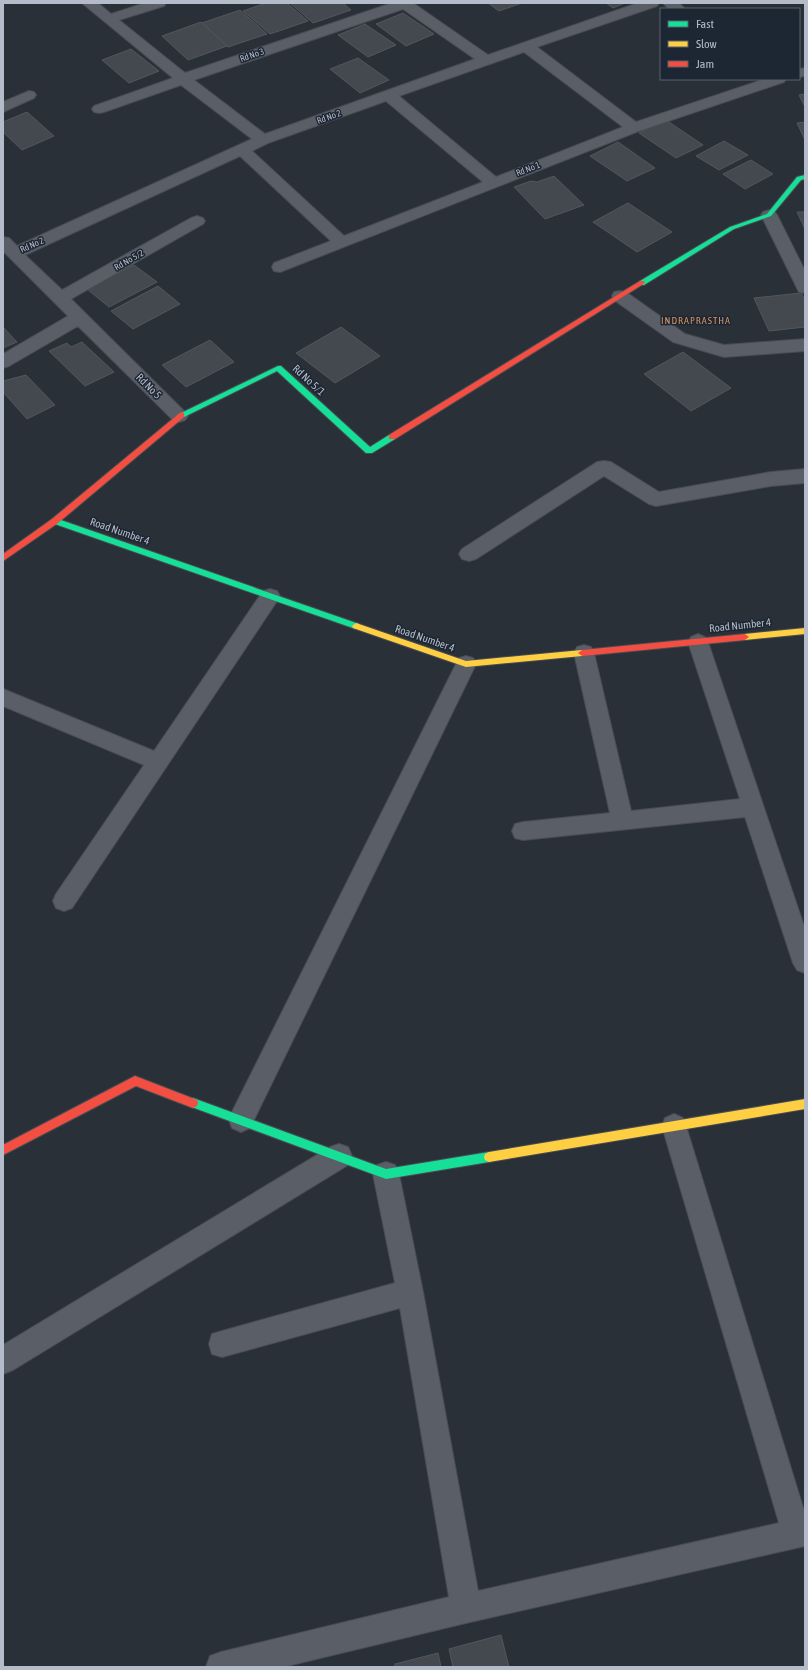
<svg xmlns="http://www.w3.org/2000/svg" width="808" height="1670" viewBox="0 0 808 1670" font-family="'Asap Condensed',sans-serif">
<rect width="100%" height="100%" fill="#2a3038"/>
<g fill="#444950" stroke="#52575f">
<polygon points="266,3 287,3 308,21 270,34 243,11"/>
<polygon points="290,3 343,3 351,10 313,23"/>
<polygon points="488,3 522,3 499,11"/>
<polygon points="606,3 625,3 613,8"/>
<polygon points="240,10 267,34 228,47 202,23"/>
<polygon points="403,13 434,34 406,46 376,24"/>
<polygon points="201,22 227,46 188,60 162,36"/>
<polygon points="365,24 396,45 368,57 338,35"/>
<polygon points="131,49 159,71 129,83 102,60"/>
<polygon points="358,58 389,80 360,93 330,69"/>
<polygon points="805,94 805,107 799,95"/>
<polygon points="27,112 54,136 22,150 3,132 3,122"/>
<polygon points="666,120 703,145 676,158 639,133"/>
<polygon points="805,122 805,140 797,123"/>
<polygon points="724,141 748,155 719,170 696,156"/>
<polygon points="618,142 655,168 627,181 590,156"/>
<polygon points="751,160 773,174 745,189 723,174"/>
<polygon points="554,176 584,205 545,219 514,187 531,181 537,182"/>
<polygon points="628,203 672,232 637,252 593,222"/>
<polygon points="797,212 805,212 805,229"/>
<polygon points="134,265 157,282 109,307 87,289"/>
<polygon points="158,286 180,304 133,329 111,311"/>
<polygon points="801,293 805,300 805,327 769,331 754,298"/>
<polygon points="3,327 17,342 3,348"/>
<polygon points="341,327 380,356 335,383 296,353"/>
<polygon points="210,340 234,362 186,387 162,365"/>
<polygon points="82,342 114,372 85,386 49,351 67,343 71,347"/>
<polygon points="683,352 731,388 691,411 644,374"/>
<polygon points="26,375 55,405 27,419 3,392 3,381"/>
<polygon points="501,1635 509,1667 453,1667 449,1649"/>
<polygon points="438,1653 441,1667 395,1667 395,1664"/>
</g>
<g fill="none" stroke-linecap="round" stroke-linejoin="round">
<g stroke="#484c53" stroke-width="2">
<g id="street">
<path d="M82 3H98L111 14 145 3H166L164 6 119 20 185 73 392 3H413L488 55 638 3H659L657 6 537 47 636 122 765 79H786L784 82 639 131 280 272 274 271 272 267 274 263 331 241 240 156 25 255 62 290 191 218 197 216 203 218 205 221 203 224 71 299 185 412 188 416 185 420 179 422 173 420 78 326 9 366 3 368V354L68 316 3 251V237L9 238 17 246 252 139 181 85 104 112 99 113 94 112 92 109 94 106 173 78ZM403 9 475 59 265 134 194 80ZM524 52 623 127 496 177 399 96ZM386 101 483 182 344 236 252 151 268 143Z"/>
<polygon points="663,3 679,3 685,9 669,9"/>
<polygon points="805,68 805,76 799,77 799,69"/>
<polygon points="29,91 34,92 36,95 34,98 3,112 3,102"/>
<polygon points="769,210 775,212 777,215 805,271 805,293 799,292 797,288 761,215 763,212"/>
<polygon points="620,291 626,292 685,334 724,345 805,339 805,351 724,357 673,342 614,300 612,296 614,292"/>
<polygon points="604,461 611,462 659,492 771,472 805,469 805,483 771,486 656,506 649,504 604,476 476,559 469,561 462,559 459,554 462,549 597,462"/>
<polygon points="270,589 277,591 280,596 277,601 72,908 64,911 56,908 53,901 56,894 144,765 3,706 3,689 154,751 263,591"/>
<polygon points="698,634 705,637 708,642 805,929 805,973 797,970 793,963 745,817 523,840 515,838 512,831 515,824 523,822 610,813 574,653 577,647 584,645 591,647 594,653 631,811 740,799 688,642 691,637"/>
<polygon points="466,656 473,658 476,664 250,1128 241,1132 232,1128 229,1120 232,1112 459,658"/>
<polygon points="674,1114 683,1118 686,1126 805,1514 805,1546 466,1623 283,1667 206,1667 210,1656 221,1652 449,1597 400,1308 222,1357 212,1354 209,1344 212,1334 222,1331 395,1283 373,1174 377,1165 386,1162 395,1165 399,1174 423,1292 478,1591 779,1523 662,1126 665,1118"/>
<polygon points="339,1144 348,1147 352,1156 348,1165 13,1370 3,1374 3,1345 330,1147"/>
</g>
</g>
<g stroke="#484c53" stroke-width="2">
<g id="fast">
<polygon points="805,175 805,179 801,180 771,216 734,229 644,285 640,285 640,281 730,227 767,214 797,177"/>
<polygon points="278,366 281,366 370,447 389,435 395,435 395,439 372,453 366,453 277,371 184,417 178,417 177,415"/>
<polygon points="55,518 359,624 360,626 356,629 353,628 52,523 51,521"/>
<polygon points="193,1098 386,1169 489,1152 493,1154 494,1157 493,1160 489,1162 386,1179 189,1106 188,1103 189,1100"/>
</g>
</g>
<g stroke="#484c53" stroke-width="2">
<g id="slow">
<polygon points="356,623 466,661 582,650 586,653 582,656 466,667 353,628 352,626"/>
<polygon points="805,628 805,634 745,640 741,637 745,634"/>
<polygon points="805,1099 805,1109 489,1162 485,1160 484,1157 485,1154 489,1152"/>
</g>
</g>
<g stroke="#484c53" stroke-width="2">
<g id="jam">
<polygon points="640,281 644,281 645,283 395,439 389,439 389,435"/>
<polygon points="181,412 184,413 184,417 58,523 3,561 3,554 52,519"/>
<polygon points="745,634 749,637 745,640 582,656 578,653 582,650"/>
<polygon points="135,1076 197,1100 198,1103 197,1106 193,1108 136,1086 3,1155 3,1145"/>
</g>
</g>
<use href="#street" fill="#5a5e66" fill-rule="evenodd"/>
<use href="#fast" fill="#16e098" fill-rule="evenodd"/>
<use href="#slow" fill="#ffcf43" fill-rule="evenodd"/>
<use href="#jam" fill="#f24e42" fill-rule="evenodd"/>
</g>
<g text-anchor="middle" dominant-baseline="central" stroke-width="3" stroke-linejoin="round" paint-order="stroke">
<g font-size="9" fill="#b4bcc9" stroke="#1d2633">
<text transform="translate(252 55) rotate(-19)">Rd No 3</text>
<text transform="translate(329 117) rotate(-20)">Rd No 2</text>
<text transform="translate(528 169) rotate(-21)">Rd No 1</text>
<text transform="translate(32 245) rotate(-24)">Rd No 2</text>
<text transform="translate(129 260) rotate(-30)">Rd No 5/2</text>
</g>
<g font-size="10" letter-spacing="1" fill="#d59563" stroke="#1d2633">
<text x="696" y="320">INDRAPRASTHA</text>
</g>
<g font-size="11" fill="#b4bcc9" stroke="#1d2633">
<text transform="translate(309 380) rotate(43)">Rd No 5/1</text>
<text transform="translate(149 386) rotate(45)">Rd No 5</text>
<text transform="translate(120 531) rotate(19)">Road Number 4</text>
<text transform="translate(740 625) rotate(-6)">Road Number 4</text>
<text transform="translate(425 638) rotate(19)">Road Number 4</text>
</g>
</g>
<rect width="808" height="1670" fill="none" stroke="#b4bcc9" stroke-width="8"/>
<rect x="660" y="8" width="140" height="72" fill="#1d2633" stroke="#59626f"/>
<rect x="668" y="21" width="20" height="6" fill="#16e098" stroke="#59626f"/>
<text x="696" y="28" font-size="12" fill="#b4bcc9">Fast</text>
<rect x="668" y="41" width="20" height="6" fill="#ffcf43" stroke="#59626f"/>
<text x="696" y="48" font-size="12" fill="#b4bcc9">Slow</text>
<rect x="668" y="61" width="20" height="6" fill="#f24e42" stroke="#59626f"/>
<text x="696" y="68" font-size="12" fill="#b4bcc9">Jam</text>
</svg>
